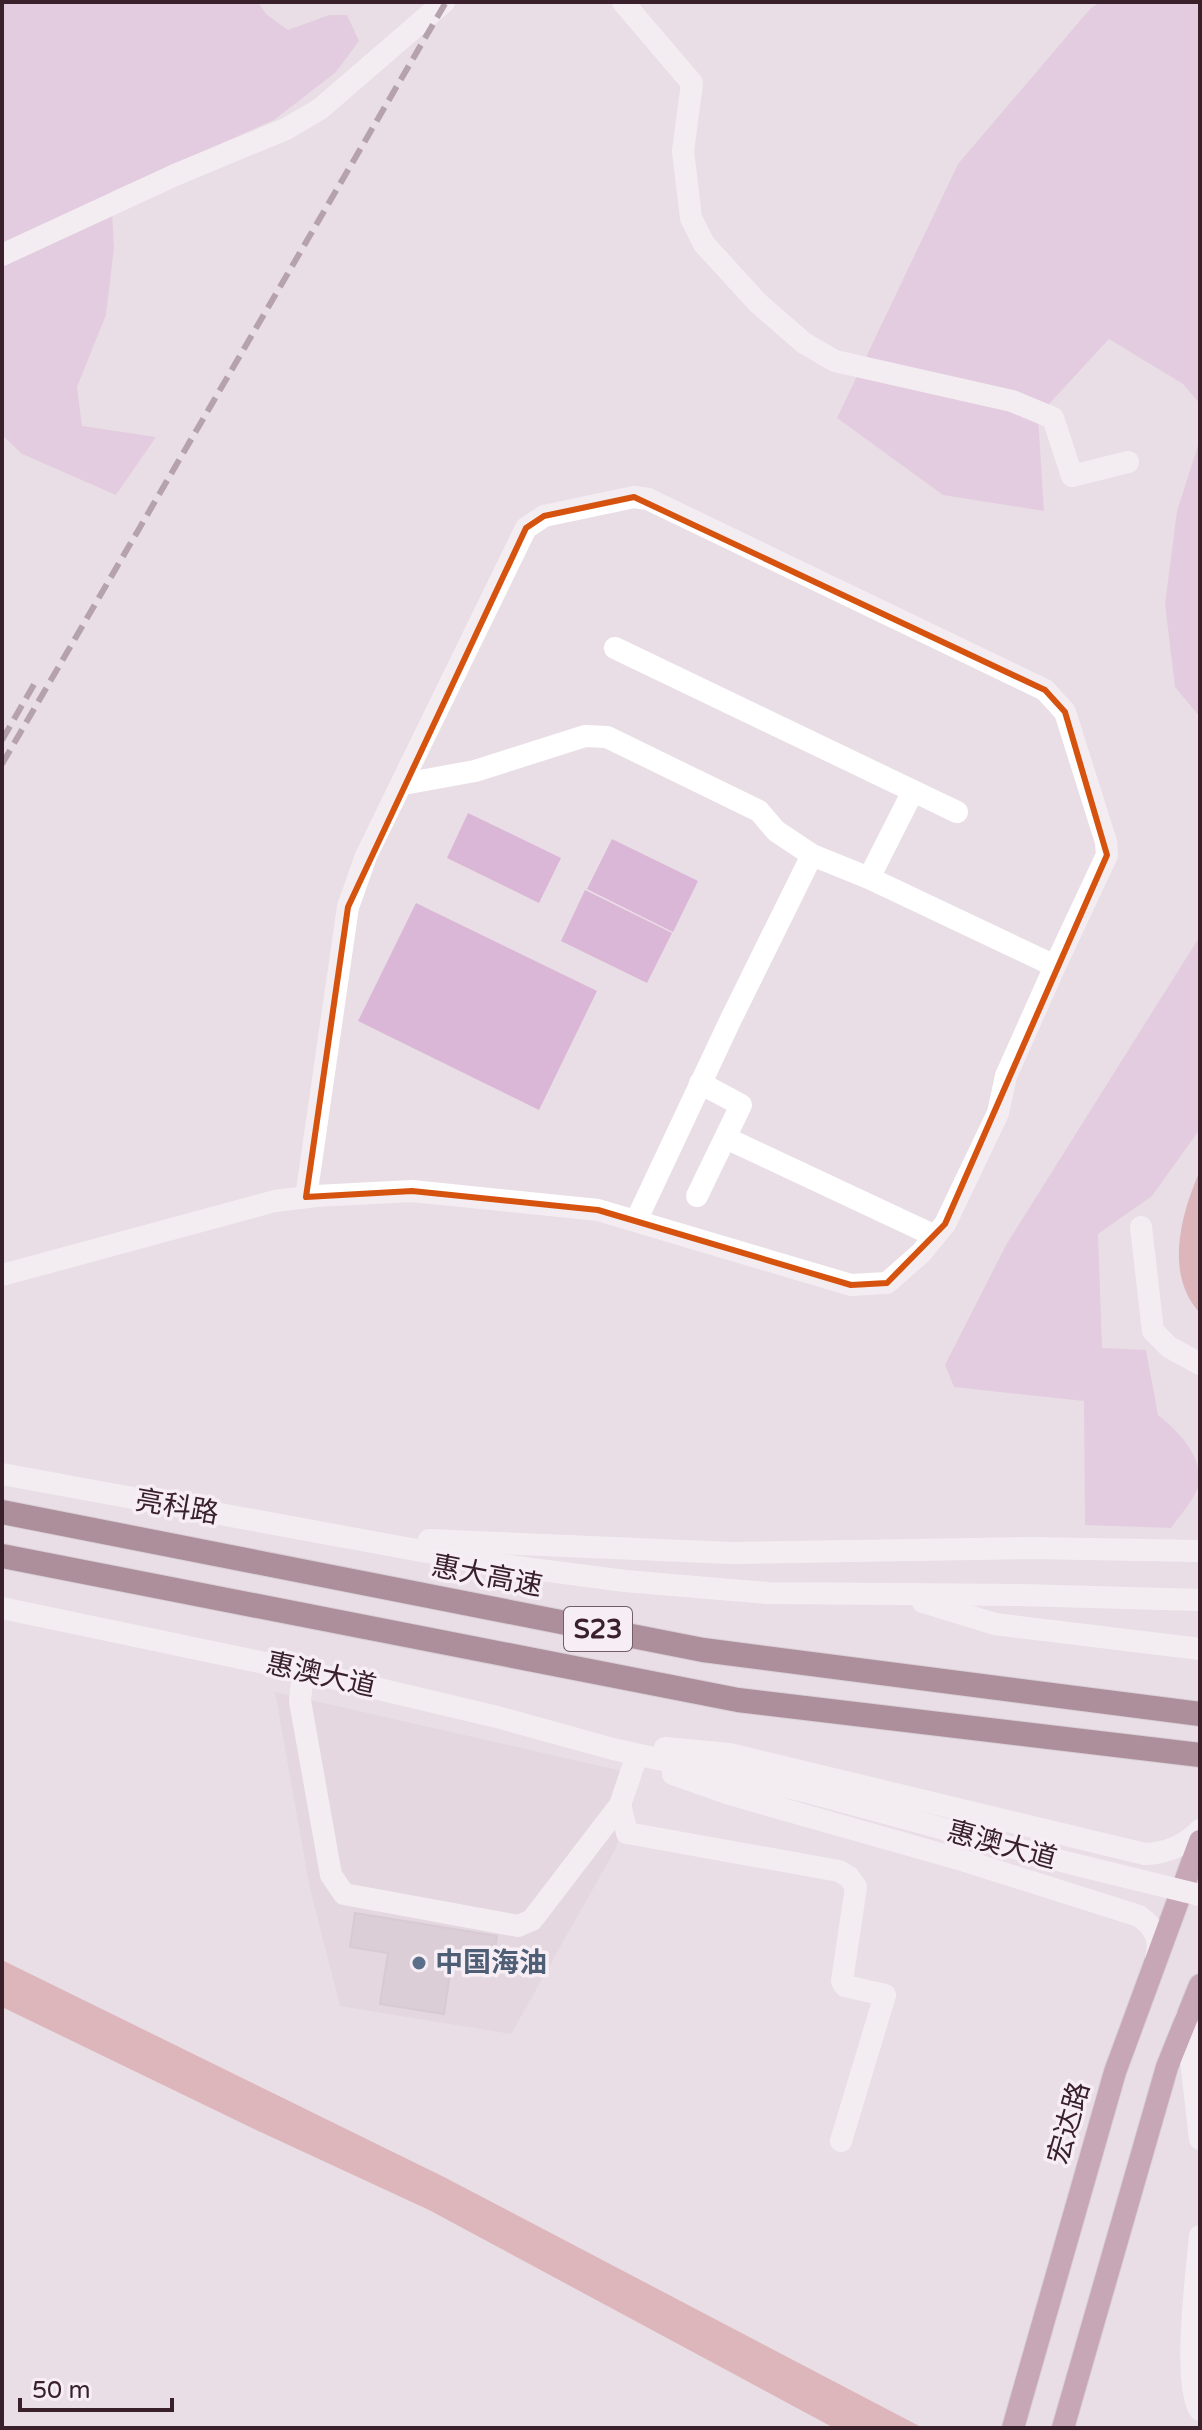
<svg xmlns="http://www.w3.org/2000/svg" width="1202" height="2430" viewBox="0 0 1202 2430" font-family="'Varela Round','Noto Sans SC',sans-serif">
<rect width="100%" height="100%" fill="#e9dee5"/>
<polygon fill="#ddcfd7" points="275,1692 635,1774 616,1848 511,2034 340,2006 310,1889"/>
<g fill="#dbb7d7">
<polygon points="2,2 258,2 266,14 288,30 329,15 347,15 359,41 336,72 274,120 111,192 114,248 106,315 77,387 82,426 156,437 116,495 22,454 2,435"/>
<polygon points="1100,2 1200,2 1200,404 1183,384 1109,339 1038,416 1044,511 943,495 837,418 958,164 1090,9"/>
<polygon points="1200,439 1200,717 1175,687 1165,604 1177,511"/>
<polygon points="468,813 561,858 539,903 447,858"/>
<polygon points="612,839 698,881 673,932 587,889"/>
<polygon points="585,890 672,933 647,983 561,941"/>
<polygon points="416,903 597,991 539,1110 358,1021"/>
<path d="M1200 936V1129L1152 1196 1098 1234 1102 1348 1146 1350 1158 1415C1179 1432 1202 1454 1199 1485 1194 1500 1180 1515 1171 1528L1085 1525 1084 1401 954 1387 945 1365 1006 1245Z"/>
</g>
<g fill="#ce8688">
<path d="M1200 1171V1313C1164 1275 1181 1213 1200 1171Z"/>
<polygon points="2,1960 444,2177 923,2428 834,2428 429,2210 254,2129 2,2007"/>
</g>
<polygon fill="#cabbc4" stroke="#c3b1bb" stroke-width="2" points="355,1913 497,1936 492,1967 452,1960 444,2014 380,2004 388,1953 350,1947"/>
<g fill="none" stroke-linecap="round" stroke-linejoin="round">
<g stroke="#c4bcbf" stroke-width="24">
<g id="primary">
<polyline points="1013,2428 1115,2072 1200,1841"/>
<polyline points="1063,2428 1167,2067 1200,1985"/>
</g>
</g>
<g stroke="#c4bcbf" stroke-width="26">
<g id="motorway">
<polyline points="2,1512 703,1650 1200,1714"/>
<polyline points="2,1556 738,1700 1200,1755"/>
</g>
</g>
<g stroke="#fff" stroke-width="22">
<polyline points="623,2 692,83 683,151 691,218 704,244 758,303 804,343 835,361 1012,401 1053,418 1072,476 1128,462"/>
<polyline points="2,255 175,175 286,129 320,109 444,2"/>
<polyline points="615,648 957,812"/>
<polyline points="404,781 409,783 475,771 585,736 607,737 759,811 776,831 812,855"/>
<polyline points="869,878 912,793"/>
<polyline points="726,1138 935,1236"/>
<polyline points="697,1196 741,1105 700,1083"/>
<polyline points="306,1197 348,907 366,856 526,528 544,516 634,497 648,499 1045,690 1065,712 1106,842 1107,855 1055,966"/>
<polyline points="1141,1227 1153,1331 1169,1347 1200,1364"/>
<polyline points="2,1275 275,1201 316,1196 412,1191 598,1210 851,1285 887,1283 921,1253 945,1224 998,1113 1006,1076 1055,966 869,878 812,855 731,1019 636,1221"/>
<polyline points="303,1671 300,1701 331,1875 344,1894 518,1926 532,1920 620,1805 637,1755"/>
<polyline points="620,1805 627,1833 839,1871 849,1877 856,1887 842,1981 845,1986 885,1995 841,2141"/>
</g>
<g stroke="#fff" stroke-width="22">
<polyline points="2,1474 487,1563 625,1581 767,1593 1020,1595 1200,1600"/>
<polyline points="429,1540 731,1553 1031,1548 1200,1551"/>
<polyline points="923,1602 995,1624 1200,1649"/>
<polyline points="2,1608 303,1671 497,1717 613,1749 804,1791"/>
<path d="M665 1748 729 1754 1145 1854C1167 1853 1184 1846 1200 1830"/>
<path d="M673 1774 733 1795 962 1860 1139 1916C1155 1927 1161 1940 1156 1958"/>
<polyline points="1186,2018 1200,2139"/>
<path d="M1200 2236C1197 2270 1182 2385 1200 2410"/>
</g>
<use href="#primary" stroke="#9e637d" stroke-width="22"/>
<use href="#motorway" stroke="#642d42" stroke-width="24"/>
<g stroke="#755a66" stroke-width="6" stroke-dasharray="16 8" stroke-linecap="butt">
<polyline points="2,740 36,681"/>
<polyline points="2,764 446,2"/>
</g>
<polyline stroke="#fff" stroke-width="22" points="804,1791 1065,1862 1200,1895"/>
</g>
<path d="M0 0H1202V2430H0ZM634 497 1045 690 1065 712 1107 855 945 1224 887 1283 851 1285 598 1210 412 1191 306 1197 348 907 526 528 544 516Z" fill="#e9dee5" fill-opacity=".55" fill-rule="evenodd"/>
<path fill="none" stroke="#d6530f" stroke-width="6" stroke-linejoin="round" d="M634 497 1045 690 1065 712 1107 855 945 1224 887 1283 851 1285 598 1210 412 1191 306 1197 348 907 526 528 544 516Z"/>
<circle fill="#5c6f8a" stroke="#f6eef4" stroke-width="3" cx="419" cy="1963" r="8"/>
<g text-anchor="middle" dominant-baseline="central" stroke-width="7" stroke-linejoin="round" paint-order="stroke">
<rect fill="#f6eef4" stroke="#725e67" stroke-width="2" x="564" y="1607" width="68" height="44" rx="6"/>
<g font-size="26" font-weight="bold" fill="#39202b">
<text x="598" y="1629">S23</text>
</g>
<g font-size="28" fill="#39202b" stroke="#f6eef4">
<text transform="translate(177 1507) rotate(10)">亮科路</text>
<text transform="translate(487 1576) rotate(11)">惠大高速</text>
<text transform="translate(321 1675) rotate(13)">惠澳大道</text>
<text transform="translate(1002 1845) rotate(15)">惠澳大道</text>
<text transform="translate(1069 2123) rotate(-74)">宏达路</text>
</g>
<g font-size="28" font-weight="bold" fill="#4e5e75" stroke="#f6eef4" text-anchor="start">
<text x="435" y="1963">中国海油</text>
</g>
</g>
<rect width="1202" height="2430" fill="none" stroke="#39202b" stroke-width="8"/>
<path d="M20 2398v12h152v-12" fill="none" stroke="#39202b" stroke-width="4"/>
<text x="32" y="2398" font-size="24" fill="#39202b" stroke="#f6eef4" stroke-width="6" paint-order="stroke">50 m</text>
</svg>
